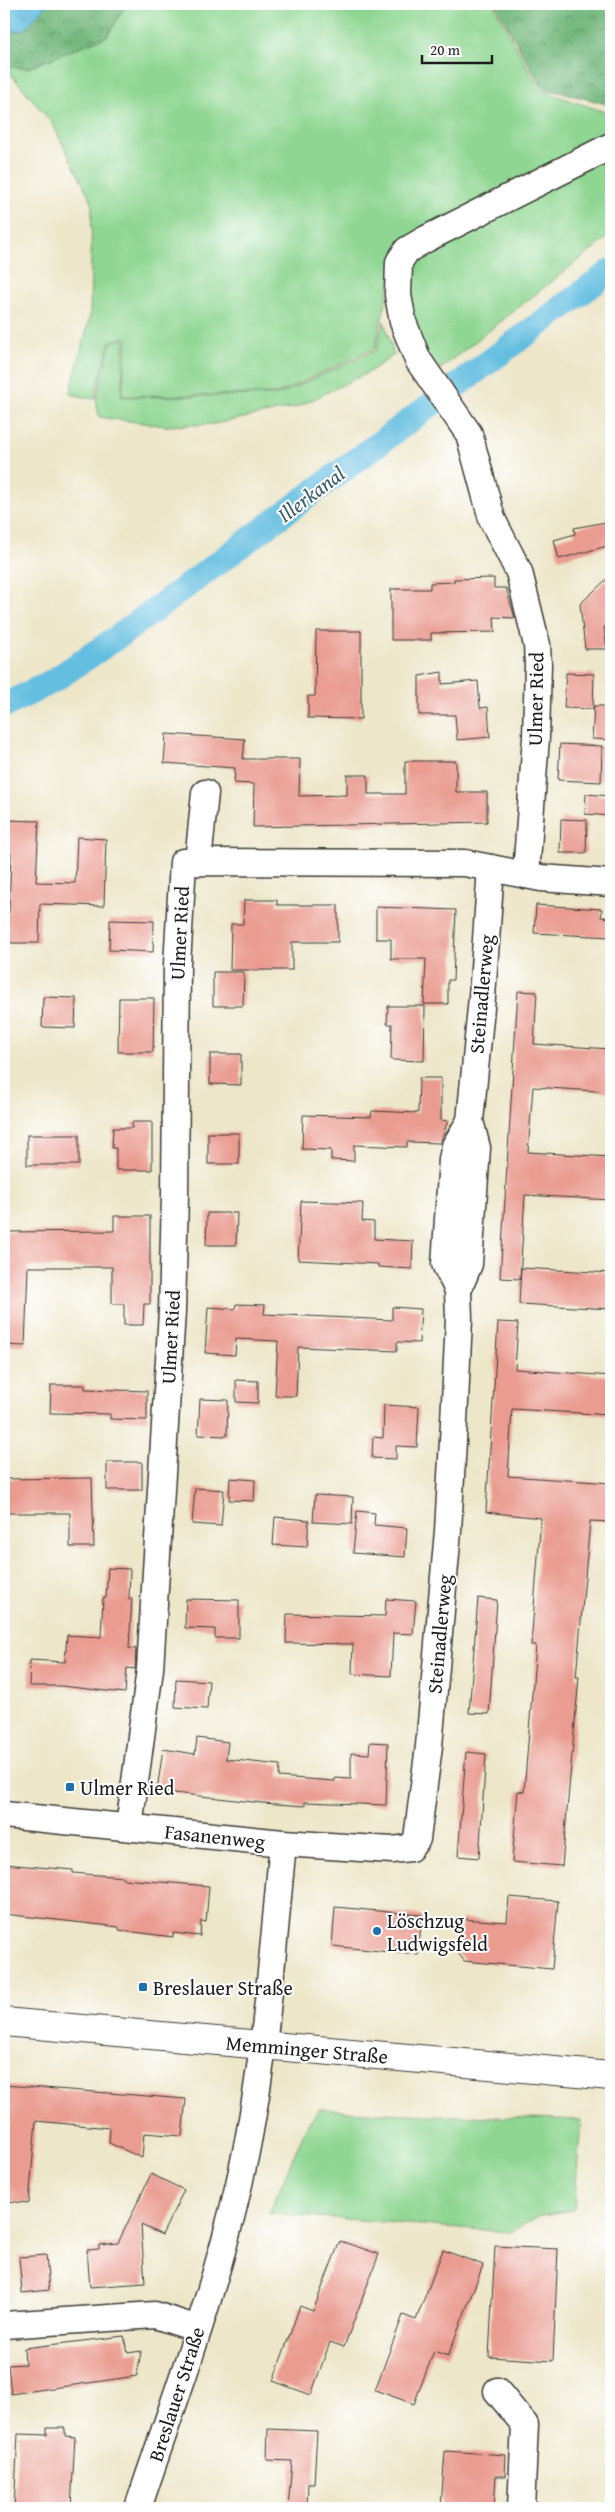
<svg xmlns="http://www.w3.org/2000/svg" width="615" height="2512" viewBox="0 0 615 2512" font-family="'Gentium Book Plus',serif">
<defs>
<pattern id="forest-crowns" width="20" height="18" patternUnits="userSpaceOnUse" patternTransform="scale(1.25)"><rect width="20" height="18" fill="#72b77b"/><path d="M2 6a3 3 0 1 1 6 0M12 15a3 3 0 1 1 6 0" fill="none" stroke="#5d9464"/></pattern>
<pattern id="water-ripples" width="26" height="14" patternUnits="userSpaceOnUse" patternTransform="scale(1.25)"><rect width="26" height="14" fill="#63bee0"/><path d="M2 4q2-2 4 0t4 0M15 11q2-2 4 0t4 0" fill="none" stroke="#55a3c0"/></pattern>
</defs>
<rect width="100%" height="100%" fill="#fff"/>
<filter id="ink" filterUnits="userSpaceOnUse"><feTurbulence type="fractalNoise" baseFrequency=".02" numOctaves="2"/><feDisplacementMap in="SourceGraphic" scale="10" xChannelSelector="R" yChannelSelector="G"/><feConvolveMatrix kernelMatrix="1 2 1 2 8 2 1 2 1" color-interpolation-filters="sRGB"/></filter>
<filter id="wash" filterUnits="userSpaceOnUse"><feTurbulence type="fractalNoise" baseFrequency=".0096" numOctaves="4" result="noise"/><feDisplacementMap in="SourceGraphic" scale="20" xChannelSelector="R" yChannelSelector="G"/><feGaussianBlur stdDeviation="1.12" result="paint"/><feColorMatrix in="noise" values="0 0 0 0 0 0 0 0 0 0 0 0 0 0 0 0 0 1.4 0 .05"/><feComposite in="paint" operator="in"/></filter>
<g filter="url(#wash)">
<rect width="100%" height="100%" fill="#ede6c9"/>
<g fill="#8ed691" stroke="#557956">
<polygon points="127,4 493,4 540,90 611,114 611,135 398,250 375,348 277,394 122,396 127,337 110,341 94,399 70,394 90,316 92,202 52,123 5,67 28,68 107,36"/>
<polygon points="606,158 611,166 611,235 435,373 416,339 405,283 413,266 425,250"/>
<polygon points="384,321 394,355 369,372 297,407 214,424 166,426 99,417 96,399 111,342 125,339 121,397 278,395 376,350"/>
<path d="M320 2109C406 2116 493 2116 581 2120L574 2210 542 2215 510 2232 269 2213 308 2123Z"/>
</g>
<g fill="url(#forest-crowns)" stroke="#476a4c">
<polygon points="4,4 127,4 107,36 28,68 4,66"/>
<polygon points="495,4 611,4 611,105 542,88"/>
</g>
<polygon fill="url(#water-ripples)" stroke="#406d7e" points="4,4 48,4 24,30 4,32"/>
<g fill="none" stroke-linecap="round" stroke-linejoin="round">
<polyline stroke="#63bee0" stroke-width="25" points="4,706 53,681 122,634 611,271"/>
</g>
<g id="blocks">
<g fill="#ea9c91">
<polygon points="611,521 611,545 559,559 554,540 575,534 574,528"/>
<polygon points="611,575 611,626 604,627 607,649 585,649 580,604"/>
<polygon points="494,578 494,588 506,588 515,618 494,617 495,632 431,633 431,640 391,640 391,589 430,589 430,583 454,582 454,579"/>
<polygon points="316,631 361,631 361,719 308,718 308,696 315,696"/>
<polygon points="442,672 442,684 478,681 480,708 488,707 490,737 457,740 455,715 419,715 419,676"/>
<polygon points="566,673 594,674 593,709 564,708"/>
<polygon points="594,706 611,706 611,740 592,739"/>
<polygon points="166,734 245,739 243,759 300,759 299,796 347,795 347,775 368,775 368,794 405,794 405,761 456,761 456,792 487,792 487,822 253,827 254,784 234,783 235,768 164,763"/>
<polygon points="560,744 602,746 601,782 558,780"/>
<polygon points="586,794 611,796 611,816 585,814"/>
<polygon points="561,819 587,820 586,853 560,853"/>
<polygon points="4,820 39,821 36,882 75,883 77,837 106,839 104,906 40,904 39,943 4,943 4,913 9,913 11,853 4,853"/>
<polygon points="244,900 277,900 277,905 338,905 338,942 292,942 292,970 230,970 231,924 243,924"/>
<polygon points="536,905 602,909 601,917 611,918 611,937 534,933"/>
<polygon points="376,907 456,910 453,980 448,980 448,1004 424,1004 426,959 391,959 391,939 376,939"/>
<polygon points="110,920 154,921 153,952 109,950"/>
<polygon points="213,972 244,972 243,1006 213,1006"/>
<polygon points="518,991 537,992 534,1044 611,1049 611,1092 533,1087 528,1152 611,1157 611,1200 525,1195 520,1279 500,1278"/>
<polygon points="43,997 76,998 75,1028 42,1027"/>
<polygon points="119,998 154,998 153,1052 118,1052"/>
<polygon points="388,1006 425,1006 424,1061 391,1060 392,1024 387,1024"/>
<polygon points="210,1054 241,1054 241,1085 210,1084"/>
<polygon points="419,1078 441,1078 441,1120 448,1121 440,1143 407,1142 407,1147 354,1145 354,1161 331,1160 331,1150 302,1149 303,1115 371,1117 372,1111 418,1113"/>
<polygon points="132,1122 152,1122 152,1170 116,1170 116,1148 112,1148 113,1128 132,1128"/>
<rect x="208" y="1133" width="31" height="31"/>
<rect x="27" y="1135" width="52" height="30"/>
<polygon points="301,1201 363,1203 362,1221 374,1222 374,1239 413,1241 412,1269 378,1267 378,1264 298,1260"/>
<polygon points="207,1213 237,1213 236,1245 206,1245"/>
<polygon points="114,1216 150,1216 150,1304 144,1304 143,1325 124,1325 124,1304 112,1304 112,1267 28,1267 25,1346 4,1345 7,1293 4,1232 114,1231"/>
<polygon points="521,1268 611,1273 611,1309 519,1304"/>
<polygon points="236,1304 265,1305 264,1314 392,1320 392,1307 421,1309 419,1343 397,1342 397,1351 298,1347 296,1396 275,1396 278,1341 236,1339 235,1355 205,1353 208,1307 235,1309"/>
<polygon points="498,1322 518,1323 515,1369 611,1376 611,1415 512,1409 508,1476 611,1483 611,1522 590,1521 576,1677 579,1677 562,1866 512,1862 518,1791 524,1792 536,1645 531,1645 541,1518 486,1512"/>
<polygon points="236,1380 258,1381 258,1403 236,1402"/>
<polygon points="51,1385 85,1385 85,1389 147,1391 147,1420 110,1419 110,1414 50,1413"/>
<polygon points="200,1399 228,1400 227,1436 198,1435"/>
<polygon points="384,1405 419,1407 417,1447 396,1446 396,1459 372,1458 373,1437 383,1438"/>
<rect x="107" y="1462" width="35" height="28"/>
<polygon points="92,1478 94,1547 70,1547 70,1513 4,1513 4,1479"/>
<polygon points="230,1478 255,1480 254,1501 229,1500"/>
<polygon points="195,1488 224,1490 221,1526 192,1524"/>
<polygon points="315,1495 353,1497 352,1524 313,1522"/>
<polygon points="357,1511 375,1513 374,1525 407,1528 405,1557 353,1553"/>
<polygon points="275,1517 309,1520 307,1547 273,1545"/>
<polygon points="108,1568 130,1569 129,1599 132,1599 129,1648 136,1649 135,1669 127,1668 125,1693 61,1686 29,1686 30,1660 65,1662 67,1635 101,1637 103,1598 106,1598"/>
<polygon points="478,1598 497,1600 489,1714 469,1713"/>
<polygon points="186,1599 239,1600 239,1638 215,1638 215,1629 185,1628"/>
<polygon points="386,1599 416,1601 413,1634 393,1633 391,1676 352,1674 353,1644 286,1643 287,1614 385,1616"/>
<polygon points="176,1679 209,1681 207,1709 175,1707"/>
<polygon points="197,1738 228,1742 226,1759 280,1765 279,1777 335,1781 335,1778 351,1779 351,1753 369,1754 370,1742 388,1743 386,1805 305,1802 305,1806 262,1803 157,1791 163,1749 195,1754"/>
<polygon points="466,1752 486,1754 479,1858 458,1856"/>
<polygon points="4,1864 73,1870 73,1873 123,1877 123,1879 209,1886 206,1922 201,1921 200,1936 173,1933 173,1937 119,1930 119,1927 4,1914"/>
<polygon points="509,1897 558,1901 552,1969 464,1961 459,1954 462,1919 507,1922"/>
<polygon points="335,1907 422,1915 418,1955 332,1946"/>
<polygon points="4,2085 186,2099 182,2136 144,2133 142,2158 109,2143 110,2128 36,2121 29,2203 4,2201"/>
<polygon points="151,2174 184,2190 162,2235 141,2225 145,2283 90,2287 87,2250 99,2249 99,2245 118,2243"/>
<polygon points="340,2241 379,2254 344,2347 330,2342 311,2395 273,2381 300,2306 313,2311"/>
<polygon points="495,2246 558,2249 553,2361 489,2357"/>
<polygon points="443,2250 483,2265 448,2356 434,2351 414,2404 375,2390 403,2315 416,2320"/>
<polygon points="46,2255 49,2290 22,2293 19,2257"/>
<polygon points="124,2336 128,2353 141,2351 137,2376 11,2394 8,2365 25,2364 24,2348"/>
<polygon points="47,2428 65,2428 65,2436 75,2437 71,2508 14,2508 18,2434 47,2435"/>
<polygon points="268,2429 317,2431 314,2484 308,2484 307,2508 288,2508 292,2461 267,2460"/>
<polygon points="445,2451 506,2455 505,2476 496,2476 494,2508 441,2508"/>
</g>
</g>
</g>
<g filter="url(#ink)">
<use href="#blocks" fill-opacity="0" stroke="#3b3a36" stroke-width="1"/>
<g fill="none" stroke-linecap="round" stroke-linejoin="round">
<g stroke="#3b3a36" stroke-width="29">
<g id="minor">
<polyline points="198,862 205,793"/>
<polyline points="526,875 536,737 538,664 537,645 519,572 492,519 469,434 418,360 403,322 398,295 399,262 407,250 426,239 611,146"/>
<polyline points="458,1290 469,1264 477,1148 470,1121 482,997 491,868"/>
<polyline points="4,1815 283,1843 392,1850 410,1848 417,1839 429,1746 448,1531 454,1422 459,1319 458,1290 445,1264 452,1159 455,1146 470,1121"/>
<polyline points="129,1827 150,1669 172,1311 175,1196 177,965 183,862 465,863 541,878 611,883"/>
<polyline points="4,2325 155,2315 198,2329"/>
<polyline points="497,2391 525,2425 521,2508"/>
<path d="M138 2508C174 2401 214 2294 239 2184 265 2072 272 1957 283 1843"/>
</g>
</g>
<g stroke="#3b3a36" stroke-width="30">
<polyline id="major" points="4,2022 611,2076"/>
</g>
<use href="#minor" stroke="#fff" stroke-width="26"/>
<use href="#major" stroke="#fff" stroke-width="28"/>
</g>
</g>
<g fill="#1f6fb2" stroke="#fff" stroke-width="2">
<rect x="65" y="1782" width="10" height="10" rx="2.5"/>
<circle cx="377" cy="1931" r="5"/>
<rect x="138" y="1982" width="10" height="10" rx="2.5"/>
</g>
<g text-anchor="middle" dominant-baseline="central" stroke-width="4" stroke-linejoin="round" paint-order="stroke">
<g font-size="20" fill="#1c1c1c" stroke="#fff">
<text transform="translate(535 699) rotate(-89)">Ulmer Ried</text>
<text transform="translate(179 933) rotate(-87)">Ulmer Ried</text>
<text transform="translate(481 994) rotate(-85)">Steinadlerweg</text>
<text transform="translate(170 1337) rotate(-87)">Ulmer Ried</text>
<text transform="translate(439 1634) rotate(-85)">Steinadlerweg</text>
<text transform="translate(215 1836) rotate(6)">Fasanenweg</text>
<text transform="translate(307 2049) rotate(5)">Memminger Straße</text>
<text transform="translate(176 2394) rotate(-72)">Breslauer Straße</text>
</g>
<g font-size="20" fill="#1c1c1c" stroke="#fff" text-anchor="start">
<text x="80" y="1787">Ulmer Ried</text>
<text x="387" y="1920">Löschzug<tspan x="387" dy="23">Ludwigsfeld</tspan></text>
<text x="153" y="1987">Breslauer Straße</text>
</g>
<g font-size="21" font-style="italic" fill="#385d6a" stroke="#fff">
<text transform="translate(311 494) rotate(-37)">Illerkanal</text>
</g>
</g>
<rect width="615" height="2512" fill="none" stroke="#fff" stroke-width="20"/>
<path d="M422 55v8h70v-8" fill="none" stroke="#1c1c1c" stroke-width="2.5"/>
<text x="430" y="55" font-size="15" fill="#1c1c1c" stroke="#ffffff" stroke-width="4" paint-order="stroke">20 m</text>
</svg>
